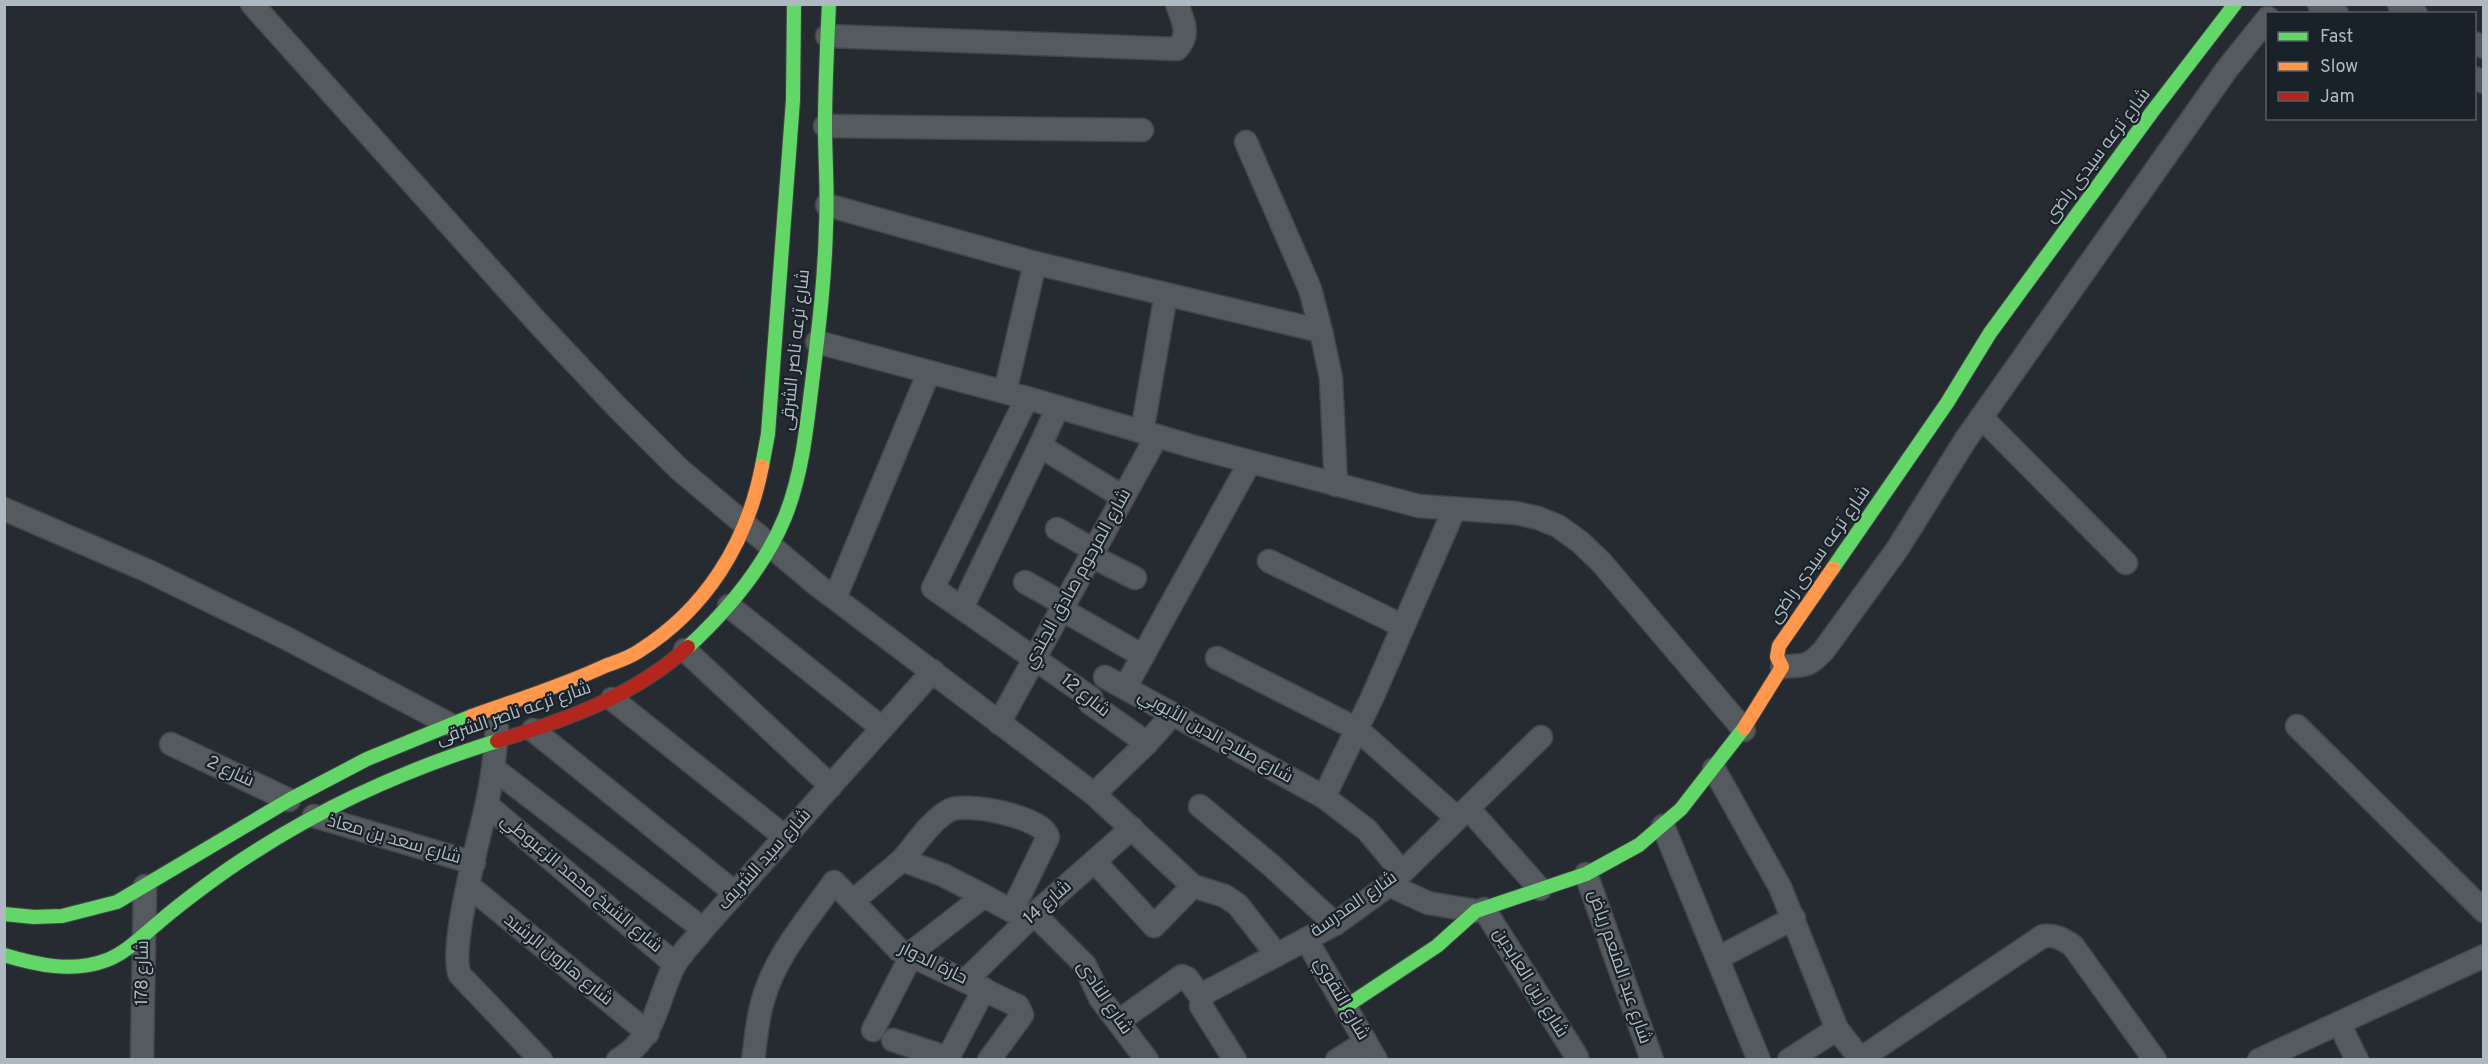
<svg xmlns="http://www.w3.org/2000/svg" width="2488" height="1064" viewBox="0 0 2488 1064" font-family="Overpass,Cairo,sans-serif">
<rect width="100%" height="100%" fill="#252b30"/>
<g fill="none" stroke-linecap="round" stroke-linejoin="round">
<g stroke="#43474b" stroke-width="25">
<g id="street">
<polyline points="252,4 538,323 615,405 679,469 816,584 1094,794 1147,743 1173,714"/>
<polyline points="2319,4 2337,14"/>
<polyline points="2399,4 2416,14"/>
<path d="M827 36 1177 49C1191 34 1183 21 1177 4"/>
<polyline points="2474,43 2484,47"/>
<polyline points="2474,78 2484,82"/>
<polyline points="825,126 1142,130"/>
<polyline points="1246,142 1310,289 1321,331 1331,378 1336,485"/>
<polyline points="827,205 1035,263 1321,331"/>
<polyline points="817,342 1027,398 1198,448 1419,506 1516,513 1538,518 1558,526 1580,542 1601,562 1744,730"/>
<polyline points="1005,392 1035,263"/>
<polyline points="1027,398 933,588 1091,698 1090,703 1147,743"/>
<polyline points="1058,407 1040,446 1123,497"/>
<polyline points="1982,418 2126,563"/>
<polyline points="1142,432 1166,294"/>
<polyline points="4,509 148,571 286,638 449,724"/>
<polyline points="1057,529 1094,550"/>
<polyline points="1091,556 1135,578"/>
<polyline points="1269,561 1403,626"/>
<polyline points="1025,582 1064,604"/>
<polyline points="835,598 929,372"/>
<polyline points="729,606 882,728"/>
<polyline points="962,608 1040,446"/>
<polyline points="1061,609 1143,656"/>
<polyline points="685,650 831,786"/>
<polyline points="1217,658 1357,729 1457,818"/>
<path d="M1782 667C1806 664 1806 669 1824 650L1898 548 1966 439 2227 69 2268 18"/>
<polyline points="1105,677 1324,797 1367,830 1402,872"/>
<polyline points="1125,688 1250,462"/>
<polyline points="612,699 785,837"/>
<polyline points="999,723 1157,436"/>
<polyline points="2297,726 2484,911"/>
<path d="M497 729C495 756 492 782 486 807 479 840 448 950 460 975L541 1060"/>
<polyline points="533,730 735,893"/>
<polyline points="171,744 289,800"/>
<polyline points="494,769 703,929"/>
<polyline points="1714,769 1780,887 1837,1029"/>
<polyline points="1094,794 1193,886 1225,896 1238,905 1277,955"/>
<polyline points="1324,797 1372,698 1454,510"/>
<polyline points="487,805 675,964"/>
<polyline points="1200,806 1272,866 1335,924"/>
<polyline points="1468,808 1540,889"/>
<polyline points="314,816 474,863"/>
<polyline points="1663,826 1759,1060"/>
<path d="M902 860C916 844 931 820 950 810 968 802 1043 817 1048 837L1012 911 984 896 908 955"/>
<polyline points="1095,862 1154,926 1193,886"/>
<polyline points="1586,874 1652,1060"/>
<polyline points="1389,885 1428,903 1476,911"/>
<polyline points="469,886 648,1033"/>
<polyline points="853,901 902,860 943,875 984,896"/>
<polyline points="1484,909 1577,1057"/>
<polyline points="1034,914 1085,965 1100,998 1147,1060"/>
<polyline points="1306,939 1376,1060"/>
<polyline points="1718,958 1794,918"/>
<polyline points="965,981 1030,918 1132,828"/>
<polyline points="1119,1021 1182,976 1187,978 1201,997"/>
<polyline points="2339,1023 2357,1060"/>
<polyline points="873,1030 911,956"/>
<polyline points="893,1040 948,1058 984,989"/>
<path d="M1860 1059 2043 936C2056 935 2063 939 2073 946L2155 1060"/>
<polyline points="142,1060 145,886"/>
<path d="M618 1060C657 1037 656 1002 674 966 681 953 694 941 703 929L933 671"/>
<path d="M753 1060C756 1040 757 1019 763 1000 775 956 808 919 834 882L899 950 1018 1006 1022 1015 989 1060"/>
<polyline points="1235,1060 1201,1006 1203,994 1335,924 1389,885 1541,737"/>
<polyline points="1337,1060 1366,1042"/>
<polyline points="1789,1060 1837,1029 1861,1060"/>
<polyline points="2259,1060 2484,956"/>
</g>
</g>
<g stroke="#43474b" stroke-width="16">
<g id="fast">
<polyline points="762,466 768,434 793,100 794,4"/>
<polyline points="1833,568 1947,403 1990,333 2152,112 2235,4"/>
<path d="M688 647C728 610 764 568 785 517 803 472 807 423 813 375 819 326 825 276 826 226 828 193 825 160 825 126 825 86 827 45 829 4"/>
<polyline points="4,914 34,917 62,916 117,902 289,800 367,759 472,716"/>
<path d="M4 955C37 965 73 973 107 960 126 953 142 936 158 923 180 904 203 887 227 870 313 811 398 772 497 741"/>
<polyline points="1345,1007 1437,946 1476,911 1586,874 1639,845 1681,809 1744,728"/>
</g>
</g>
<g stroke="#43474b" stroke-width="16">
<g id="slow">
<path d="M472 716C517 700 562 686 605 666 616 662 629 658 639 651 706 609 747 543 762 466"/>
<polyline points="1744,728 1782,667 1777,657 1779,646 1833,568"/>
</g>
</g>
<g stroke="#43474b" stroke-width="16">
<path id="jam" d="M497 741C566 720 634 696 688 647"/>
</g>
<use href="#street" stroke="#555a5e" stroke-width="22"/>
<use href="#fast" stroke="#63d668" stroke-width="14"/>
<use href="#slow" stroke="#ff974d" stroke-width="14"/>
<use href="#jam" stroke="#b3261e" stroke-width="14"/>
</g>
<g text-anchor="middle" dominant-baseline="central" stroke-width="4.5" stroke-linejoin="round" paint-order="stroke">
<g font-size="18" fill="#aeb9c2" stroke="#1a2229">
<text transform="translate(2098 156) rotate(-53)">شارع ترعه سيدى راضى</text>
<text transform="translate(796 350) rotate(-84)">شارع ترعه ناصر الشرقى</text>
<text transform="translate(1820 555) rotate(-55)">شارع ترعه سيدى راضى</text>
<text transform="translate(1078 579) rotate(-61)">شارع المرحوم صادق الجندي</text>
<text transform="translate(1085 696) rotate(39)">شارع 12</text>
<text transform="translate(514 714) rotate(-19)">شارع ترعه ناصر الشرقى</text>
<text transform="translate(1215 737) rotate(29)">شارع صلاح الدين الأيوبي</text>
<text transform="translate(230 772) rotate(25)">شارع 2</text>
<text transform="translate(394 840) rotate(16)">شارع سعد بن معاذ</text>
<text transform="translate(765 860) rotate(-48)">شارع سيد الشريف</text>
<text transform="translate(581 884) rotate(40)">شارع الشيخ محمد الزعبوطي</text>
<text transform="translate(1048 903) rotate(-41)">شارع 14</text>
<text transform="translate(1354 905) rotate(-35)">شارع المدرسة</text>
<text transform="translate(558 960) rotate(39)">شارع هارون الرشيد</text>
<text transform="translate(933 964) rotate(26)">حارة الدوار</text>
<text transform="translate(1619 967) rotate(71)">شارع عبد المنعم رياض</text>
<text transform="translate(143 973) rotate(-89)">شارع 178</text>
<text transform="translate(1530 983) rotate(58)">شارع زين العابدين</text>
<text transform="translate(1104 998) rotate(56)">شارع النادى</text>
<text transform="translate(1341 999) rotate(60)">شارع التقوي</text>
</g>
</g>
<rect width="2488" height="1064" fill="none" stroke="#aeb9c2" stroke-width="12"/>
<rect x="2266" y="12" width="210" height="108" fill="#1a2229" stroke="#555e66" stroke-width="1.5"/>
<rect x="2278" y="32" width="30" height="9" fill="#63d668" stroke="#555e66" stroke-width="1.5"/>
<text x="2320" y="42" font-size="18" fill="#aeb9c2">Fast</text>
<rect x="2278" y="62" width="30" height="9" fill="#ff974d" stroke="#555e66" stroke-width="1.5"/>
<text x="2320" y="72" font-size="18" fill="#aeb9c2">Slow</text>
<rect x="2278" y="92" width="30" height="9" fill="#b3261e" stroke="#555e66" stroke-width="1.5"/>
<text x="2320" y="102" font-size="18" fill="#aeb9c2">Jam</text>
</svg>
